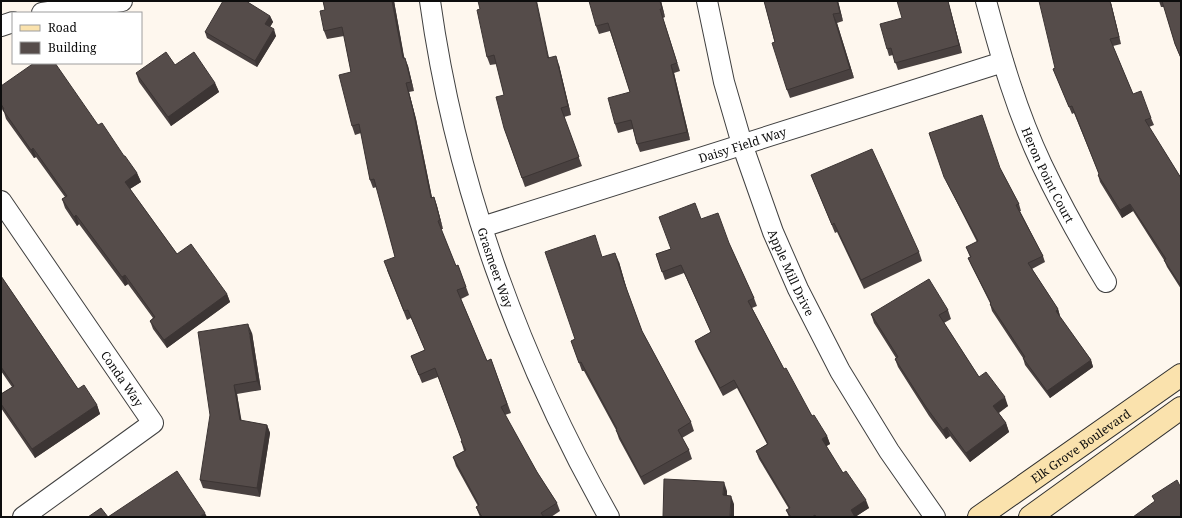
<svg xmlns="http://www.w3.org/2000/svg" width="1182" height="518" viewBox="0 0 1182 518" font-family="'Noto Serif',serif">
<rect width="100%" height="100%" fill="#fef7ee"/>
<g fill="none" stroke-linecap="round" stroke-linejoin="round">
<g stroke="#404040" stroke-width="22">
<g id="minor">
<path id="s1" d="M430 1C455 182 519 358 609 517"/>
<path id="s2" d="M707 1 724 82 742 144 773 232 798 289 840 371 889 451 935 517"/>
<path id="s3" d="M986 1C1001 57 1017 112 1042 165 1061 205 1083 244 1106 282"/>
<polyline points="42,13 122,1"/>
<polyline points="1,26 13,22"/>
<path id="s4" d="M1 201 153 423 23 517"/>
<path id="s5" d="M482 227 1003 62"/>
</g>
</g>
<g stroke="#2f2f2f" stroke-width="24">
<g id="secondary">
<path id="s6" d="M979 517 1181 375"/>
<polyline points="1030,517 1181,408"/>
</g>
</g>
<use href="#minor" stroke="#fff" stroke-width="20"/>
<use href="#secondary" stroke="#fae2ad" stroke-width="22"/>
</g>
<g fill="#494140">
<polygon points="323,1 394,1 404,58 408,66 414,91 409,92 416,119 432,198 434,197 437,206 443,229 441,229 456,266 458,265 469,295 461,299 487,361 491,359 511,413 505,415 537,472 557,503 560,511 551,517 480,517 476,507 478,506 456,466 453,457 464,451 461,441 462,441 438,377 422,383 411,356 425,350 411,318 407,320 387,270 395,257 377,187 373,188 370,180 361,133 355,135 352,126 351,72 344,36 327,39 324,31 325,10"/>
<polygon points="661,1 665,17 663,18 680,71 674,73 690,140 640,152 637,144 633,129 618,133 615,124 630,92 610,31 599,34 596,26"/>
<polygon points="764,1 838,1 843,21 837,23 854,78 790,98 787,90"/>
<polygon points="948,1 962,53 898,70 893,55 889,56 887,49"/>
<polygon points="1159,1 1181,1 1181,59 1175,44 1164,7 1161,7"/>
<polygon points="1111,3 1121,44 1113,46 1133,94 1151,118 1154,125 1149,127 1181,178 1181,289 1167,267 1164,260 1133,211 1122,218 1100,182 1098,175 1099,174 1074,113 1072,114 1053,69 1055,68"/>
<polygon points="480,9 559,65 571,115 564,117 582,166 525,187 504,128 504,95 497,64 490,65 487,57"/>
<polygon points="270,16 273,22 270,27 276,36 257,67 207,38 205,32"/>
<polygon points="175,65 215,83 219,92 171,126 139,82 136,73"/>
<polygon points="1,86 98,125 137,173 141,182 130,189 177,254 227,294 230,302 167,348 153,329 150,321 153,318 128,284 125,286 79,224 77,226 65,208 62,199 65,197 36,157 34,158 6,119 4,112 1,108"/>
<polygon points="929,133 1000,168 1019,204 1021,211 1020,211 1043,256 1045,262 1032,269 1058,309 1060,316 1060,317 1091,360 1093,367 1050,398 1025,365 1023,358 992,311 990,304 990,303 971,265 968,258 970,257 966,247 977,242 947,183"/>
<polygon points="811,175 919,252 922,261 864,289 837,232 835,233"/>
<polygon points="701,219 729,243 754,298 757,306 752,308 784,369 812,416 827,436 830,444 826,446 843,473 869,508 855,517 789,517 786,510 789,509 759,459 756,451 767,444 737,388 723,396 698,349 695,341 711,332 684,273 665,280 656,254 671,249"/>
<polygon points="619,262 627,290 642,331 691,422 694,431 682,438 689,450 692,459 644,485 619,439 616,430 584,371 582,371 571,341 575,339"/>
<polygon points="1,276 78,389 97,405 100,414 35,458 1,408 1,394 12,387 1,371"/>
<polygon points="948,310 951,319 944,323 979,377 1008,406 999,413 1006,423 1009,432 970,462 950,436 946,439 929,416 898,367 895,359 896,358 874,323 871,314"/>
<polygon points="252,333 261,390 237,394 241,421 267,425 270,433 260,497 203,488 200,480"/>
</g>
<g fill="#3c3534">
<polygon points="392,1 394,1 406,67 403,58"/>
<polygon points="536,1 537,1 551,67 548,58"/>
<polygon points="660,1 661,1 665,17 662,9"/>
<polygon points="837,1 838,1 843,21 840,13"/>
<polygon points="948,1 962,53 959,45"/>
<polygon points="1110,1 1111,3 1121,44 1119,37"/>
<polygon points="833,14 837,23 854,78 850,69"/>
<polygon points="270,16 273,22 268,30 265,24"/>
<polygon points="274,29 276,36 257,67 255,61"/>
<polygon points="556,56 559,65 571,115 568,106"/>
<polygon points="405,58 408,66 414,91 411,82"/>
<polygon points="671,65 674,73 690,140 687,132"/>
<polygon points="215,83 219,92 171,126 168,117"/>
<polygon points="406,83 409,92 416,119 434,207 431,198"/>
<polygon points="33,148 36,157 34,158 31,150"/>
<polygon points="137,173 141,182 128,190 125,182"/>
<polygon points="434,197 437,206 443,229 440,220"/>
<polygon points="1130,204 1133,211 1122,218 1120,210"/>
<polygon points="76,215 79,224 77,226 74,217"/>
<polygon points="615,253 619,262 627,290 624,282"/>
<polygon points="125,275 128,284 125,286 122,277"/>
<polygon points="227,294 230,302 167,348 164,340"/>
<polygon points="1058,309 1060,316 1058,318 1056,311"/>
<polygon points="248,324 252,333 261,390 257,381"/>
<polygon points="1091,360 1093,367 1050,398 1047,391"/>
<polygon points="234,385 237,394 243,429 240,420"/>
<polygon points="1005,397 1008,406 996,414 993,406"/>
<polygon points="97,405 100,414 35,458 32,449"/>
<polygon points="1006,423 1009,432 970,462 966,453"/>
<polygon points="267,425 270,433 260,497 257,488"/>
<polygon points="947,427 950,436 946,439 943,430"/>
<polygon points="827,436 830,444 825,447 822,439"/>
<polygon points="724,482 727,491 727,504 723,495"/>
<polygon points="731,496 734,504 734,517 730,517"/>
<polygon points="866,500 869,508 855,517 851,510"/>
<polygon points="205,513 207,517 199,517"/>
</g>
<g fill="#554c4a" stroke="#3c3534">
<polygon points="223,1 246,1 270,16 265,24 274,29 255,61 205,32"/>
<polygon points="323,1 392,1 403,58 405,58 411,82 406,83 413,110 431,198 434,197 440,220 438,221 456,266 458,265 466,287 457,290 487,361 491,359 507,404 501,407 537,472 557,503 541,513 544,517 482,517 476,507 479,505 453,457 466,450 461,441 462,441 435,368 419,375 411,356 425,350 408,310 404,311 384,261 395,257 374,179 370,180 359,124 352,126 339,75 351,72 342,27 324,31 320,11 325,10"/>
<polygon points="478,1 536,1 548,58 556,56 568,106 561,108 579,157 522,178 504,128 496,97 504,95 494,55 487,57 477,10 480,9"/>
<polygon points="589,1 660,1 662,9 660,9 677,63 671,65 687,132 637,144 631,120 615,124 608,98 630,92 608,23 596,26"/>
<polygon points="764,1 837,1 840,13 833,14 850,69 787,90 772,43 775,42"/>
<polygon points="897,1 948,1 959,45 895,63 891,48 887,49 880,24 902,18"/>
<polygon points="1039,1 1110,1 1119,37 1110,39 1133,94 1141,91 1151,118 1145,120 1181,178 1181,286 1164,260 1166,259 1130,204 1120,210 1098,175 1099,174 1072,106 1069,107 1053,69 1055,68"/>
<polygon points="1162,1 1181,1 1181,58 1175,44"/>
<polygon points="166,52 175,65 194,52 215,83 168,117 136,73"/>
<polygon points="34,63 55,63 98,125 102,123 124,156 125,156 137,173 125,182 177,254 191,244 227,294 164,340 150,321 155,317 125,275 122,277 76,215 74,217 62,199 67,196 33,148 31,150 3,110 4,109 1,104 1,86"/>
<polygon points="982,115 1000,168 1019,204 1016,205 1043,256 1028,263 1058,309 1056,311 1091,360 1047,391 1023,358 1025,357 990,304 991,303 968,258 971,257 966,247 978,241 944,177 929,133"/>
<polygon points="872,149 919,252 861,280 834,223 832,225 811,175"/>
<polygon points="695,203 701,219 718,213 729,243 754,298 748,301 784,369 786,368 812,416 814,415 827,436 822,439 843,473 846,471 866,500 851,510 855,517 816,517 815,515 812,517 791,517 786,510 790,508 756,451 768,444 734,380 720,388 695,341 711,332 681,265 662,272 656,254 671,249 659,217"/>
<polygon points="595,235 602,257 615,253 624,282 642,331 691,422 678,430 689,450 641,477 616,430 617,429 581,362 579,363 571,341 575,339 545,252"/>
<polygon points="1,276 78,389 84,385 97,405 32,449 1,404 1,394 14,386 1,367"/>
<polygon points="929,279 948,310 939,315 979,377 986,372 1005,397 993,406 1006,423 966,453 947,427 943,430 926,407 895,359 898,357 871,314"/>
<polygon points="248,324 257,381 234,385 240,420 267,425 257,488 200,480 210,415 198,332"/>
<polygon points="177,471 205,513 199,517 88,517 101,508 108,517"/>
<polygon points="664,479 724,482 723,495 731,496 730,517 663,517"/>
<polygon points="1177,480 1180,486 1181,485 1181,517 1133,517 1155,501 1152,496"/>
</g>
<g text-anchor="middle" dominant-baseline="central" stroke-width="4" stroke-linejoin="round" paint-order="stroke">
<g font-size="12" fill="#0d0d0d" stroke="#fff">
<text stroke="none"><textPath href="#s5" startOffset="273">Daisy Field Way</textPath></text>
<text stroke="none"><textPath href="#s3" startOffset="185">Heron Point Court</textPath></text>
<text stroke="none"><textPath href="#s1" startOffset="275">Grasmeer Way</textPath></text>
<text stroke="none"><textPath href="#s2" startOffset="285">Apple Mill Drive</textPath></text>
<text stroke="none"><textPath href="#s4" startOffset="215">Conda Way</textPath></text>
<text stroke="none"><textPath href="#s6" startOffset="124">Elk Grove Boulevard</textPath></text>
</g>
</g>
<rect width="1182" height="518" fill="none" stroke="#0d0d0d" stroke-width="4"/>
<rect x="12" y="12" width="130" height="52" fill="#ffffff" stroke="#9e9e9e"/>
<rect x="20" y="25" width="20" height="6" fill="#fae2ad" stroke="#9e9e9e"/>
<text x="48" y="32" font-size="12" fill="#0d0d0d">Road</text>
<rect x="20" y="42" width="20" height="12" fill="#554c4a" stroke="#9e9e9e"/>
<text x="48" y="52" font-size="12" fill="#0d0d0d">Building</text>
</svg>
